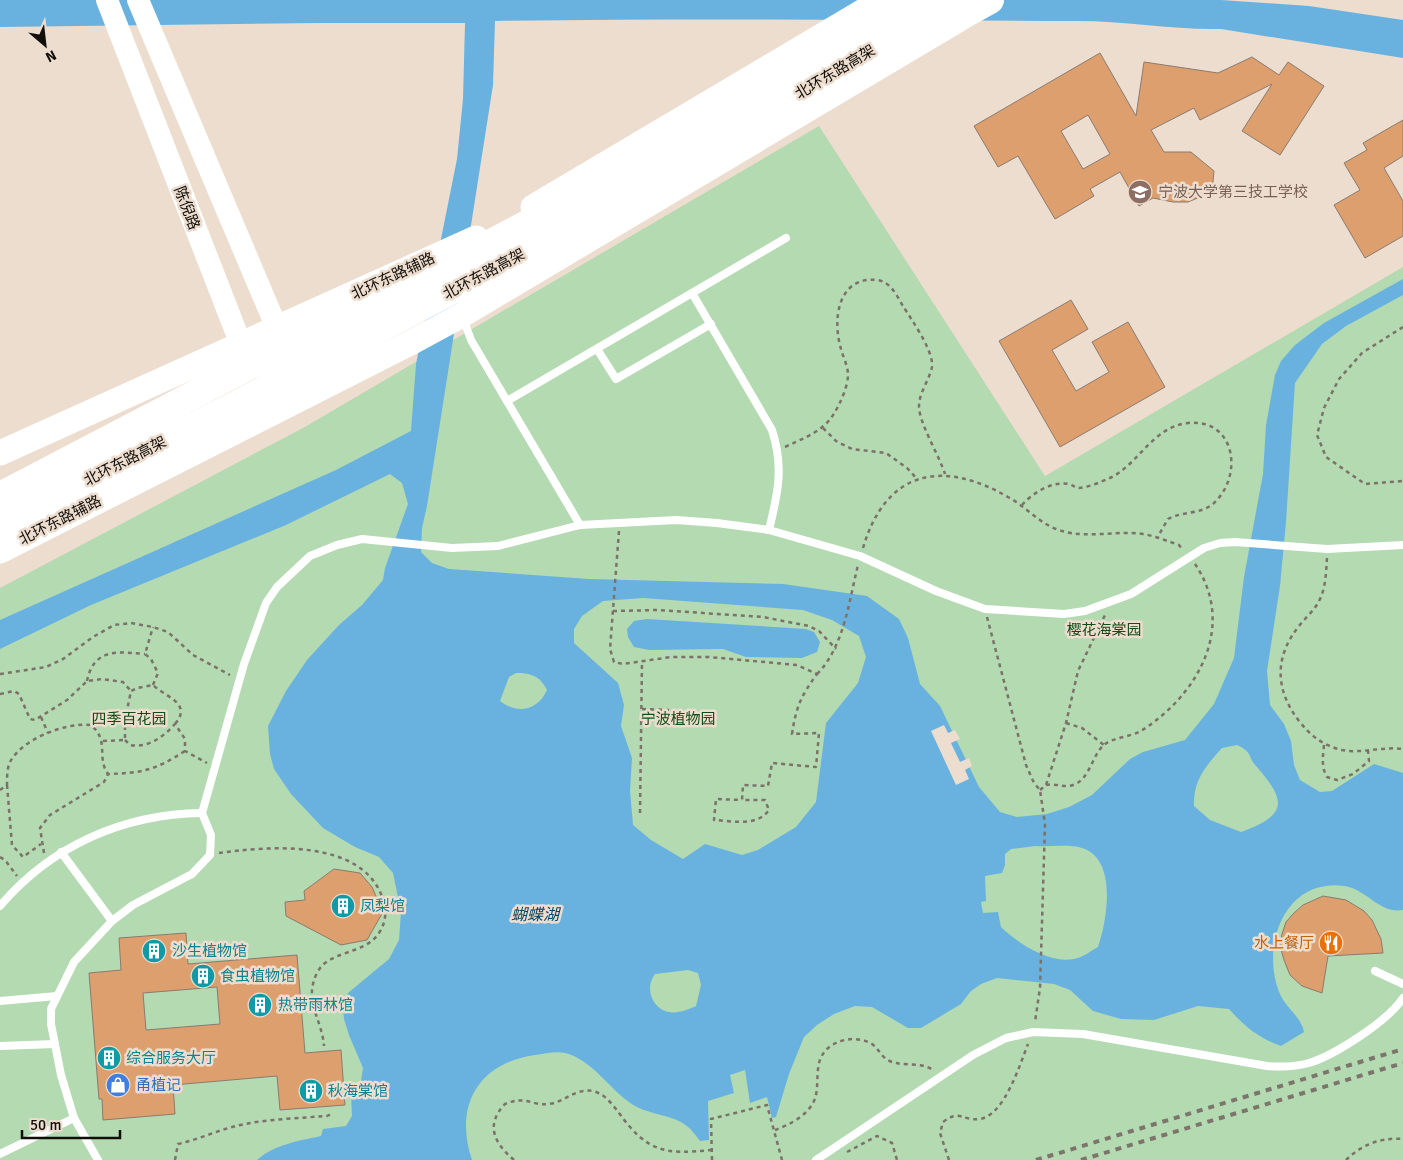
<svg xmlns="http://www.w3.org/2000/svg" width="1403" height="1160" viewBox="0 0 1403 1160" font-family="Signika,'Noto Sans SC',sans-serif">
<rect width="100%" height="100%" fill="#ecddcf"/>
<polygon fill="#b3dab1" points="819,126 1045,476 1403,267 1403,1160 0,1160 0,588 303,428"/>
<g fill="#69b2e0" fill-rule="evenodd">
<path d="M0 0H1221L1309 6 1403 20V58L1221 29C1173 30 1125 21 1078 21 883 20 689 18 495 21L493 85 427 506 422 528 421 552 432 563 449 569 589 579 783 584 867 596 899 619 908 638 920 684 940 706 979 787 1000 812 1017 817 1047 814 1069 807 1092 795 1130 759 1143 752 1185 740 1214 704 1234 658 1244 577 1263 474 1266 425 1275 375 1281 361 1295 345 1324 323 1403 279V295L1346 326 1322 344 1295 383 1286 522 1280 586 1267 671 1270 705 1284 724 1291 741 1294 765 1300 780 1320 792 1332 791 1374 764 1403 773V910C1379 914 1367 889 1344 886 1284 878 1260 947 1280 994 1286 1008 1302 1018 1304 1032L1281 1046C1260 1039 1244 1026 1229 1009L1198 1006 1154 1020 1121 1019 1093 1011 1070 990 1054 984 997 978 981 984 971 991 961 1004 921 1028H908L872 1007 855 1006 834 1014 817 1025 804 1037 789 1074 776 1117 772 1118 767 1097 750 1103 745 1070 730 1075 734 1093 708 1101 709 1140 700 1141C696 1136 692 1130 687 1126 673 1115 653 1115 637 1107 611 1093 594 1060 565 1053 556 1051 544 1054 535 1055 477 1063 454 1107 472 1160H257C275 1144 299 1141 321 1136L323 1129 346 1126 352 1116 351 1095 361 1081 363 1068 349 1035 344 1019 343 1007 348 993 389 959 399 940 401 912 393 873 379 857 355 847 323 828 291 794 274 769 270 754 268 726 286 691 307 660 339 625 362 605 383 580 385 568 408 504 402 483 390 474 286 525 91 605 0 649V620L336 470 411 431 416 364 457 159 463 99 465 23H318L0 27ZM643 598 803 610 832 620 859 636 866 657 858 683 826 723 816 802 796 827 758 850 742 855 705 844 683 859 651 840 633 825 630 791 632 758 621 726 624 705 618 683 574 643V629L582 616 603 601ZM516 673C531 673 540 676 547 690 538 710 518 715 500 701L509 677ZM1237 745C1254 753 1247 757 1257 767 1288 803 1286 815 1241 832L1210 820 1194 806C1193 780 1206 766 1222 748ZM1035 846C1050 847 1069 844 1082 848 1118 859 1107 921 1098 947 1092 950 1085 956 1078 958 1051 966 1019 944 1001 927L998 912 983 913 981 902 986 901 985 876 1002 873 1005 865V854L1011 849ZM688 970 698 973 701 985 696 1006C687 1010 676 1015 665 1011 651 1005 645 987 655 974Z"/>
<polygon points="647,619 806,629 814,632 820,642 817,652 802,658 746,657 723,649 649,650 634,647 628,637 627,629 634,621"/>
</g>
<polygon fill="#ecddcf" points="944,725 948,733 955,730 960,739 951,743 960,762 969,758 972,766 965,770 969,779 956,785 931,731"/>
<g fill="#dd9f6d" stroke="#8a7b70" fill-rule="evenodd">
<path d="M1100 53 1136 116 1144 62 1218 73 1252 57 1279 75 1288 62 1324 86 1280 155 1242 131 1272 84 1200 120 1194 108 1151 130 1164 152H1191L1214 171 1212 192 1188 202H1173L1153 198 1139 206 1120 172 1090 189 1094 196 1055 219 1018 156 998 167 974 126ZM1088 115 1110 154 1083 169 1061 131Z"/>
<polygon points="1403,120 1403,156 1384,168 1403,201 1403,236 1365,258 1334,205 1360,190 1344,163 1367,150 1363,143"/>
<polygon points="1071,300 1088,329 1052,350 1076,391 1109,372 1092,342 1128,322 1165,387 1060,447 999,341"/>
<polygon points="334,869 360,873 372,887 383,912 367,940 341,945 286,916 285,902 305,900 304,891"/>
<polygon points="1323,896 1346,900 1364,911 1372,920 1381,939 1383,953 1328,956 1322,993 1302,986 1290,975 1284,960 1280,946 1282,934 1286,922 1294,913 1303,905"/>
<path d="M186 933 188 964 297 955 305 1053 341 1050 345 1105 280 1110 277 1076 173 1085 175 1114 103 1120 102 1099H99L89 973 121 970 119 938ZM217 987 220 1024 146 1030 143 993Z"/>
</g>
<g fill="none" stroke-linecap="round" stroke-linejoin="round">
<g stroke="#7b7269" stroke-width="2.5" stroke-dasharray="4 4" stroke-linecap="butt">
<polyline points="1403,327 1362,353 1339,379 1324,408 1317,435 1326,457 1365,484 1403,481"/>
<polyline points="823,428 836,441 852,449 886,453 907,468 918,480"/>
<path d="M785 447C817 432 830 429 844 393 846 388 848 380 848 375 848 366 843 357 841 349 832 319 838 276 877 280 890 281 897 296 903 306 911 319 934 351 932 367 929 381 919 392 919 407 920 425 939 455 945 474"/>
<path d="M1022 505C1033 493 1051 481 1069 484 1073 485 1075 488 1079 488 1090 487 1103 481 1112 477 1140 462 1153 427 1188 423 1235 418 1244 475 1214 503 1201 515 1182 511 1168 519L1157 538"/>
<path d="M619 531 610 649 614 662 623 664 671 657H709L797 665 817 674C801 696 796 707 792 734L819 733 816 767 772 763 768 786 743 785 742 800H765L769 810C757 827 733 821 714 820L716 799 742 800"/>
<path d="M863 548C886 470 942 459 1008 497 1025 506 1038 522 1056 529 1085 540 1113 530 1143 534 1155 536 1167 541 1179 545L1183 550"/>
<path d="M1327 558C1326 572 1326 586 1320 599 1315 610 1306 617 1299 626 1274 657 1275 690 1299 721 1311 736 1322 745 1342 750 1362 754 1383 746 1403 749"/>
<polyline points="613,611 658,610 763,617 809,626 819,631 836,649"/>
<polyline points="987,617 1026,765 1034,783 1040,790 1045,824 1040,988 1035,1022"/>
<polyline points="0,674 46,667 63,659 93,637 114,625 131,623 153,627 168,632 193,655 230,675"/>
<path d="M817 674C844 647 849 601 858 565"/>
<path d="M87 681C94 647 119 652 145 654"/>
<polyline points="153,685 158,673 151,659 145,654 153,627"/>
<polyline points="0,694 14,691 19,694 30,719 35,720 67,700 87,681 102,679 123,682 131,691"/>
<polyline points="642,709 669,710"/>
<polyline points="41,717 48,733"/>
<polyline points="1066,723 1082,728 1104,745"/>
<path d="M125 740 130 745C149 748 163 737 175 724L185 739V751L207 763"/>
<path d="M103 741 125 740V720L131 691 137 688 153 685C165 697 193 703 175 724"/>
<path d="M1324 745C1323 756 1321 767 1327 777L1337 780 1353 774 1369 761 1368 751"/>
<polyline points="7,785 12,845 23,857 41,844"/>
<path d="M1046 785C1055 783 1065 788 1073 785 1090 780 1092 754 1105 744 1115 737 1130 737 1141 731 1198 695 1237 626 1195 564"/>
<path d="M0 790 7 785C7 778 7 768 10 762 22 739 66 722 91 725 110 741 96 757 108 774 143 773 155 770 185 751"/>
<polyline points="1040,790 1046,785 1066,723 1078,671 1105,615"/>
<polyline points="640,813 642,661"/>
<polyline points="44,853 40,828 50,815 104,782 108,774"/>
<path d="M219 853C268 846 358 839 381 894 387 907 387 921 379 933 365 955 328 950 317 973 303 1001 322 1019 324 1046"/>
<polyline points="0,857 5,860 17,876"/>
<path d="M775 1130C789 1125 807 1116 814 1101 819 1090 816 1076 819 1063 824 1041 854 1033 872 1044 878 1048 880 1054 885 1058 898 1069 919 1060 933 1070"/>
<polyline points="847,1152 877,1136 892,1143 897,1160"/>
<path d="M175 1160 178 1144C201 1139 222 1128 245 1124 271 1119 300 1118 327 1116L333 1113"/>
<path d="M514 1160C494 1143 485 1125 505 1104 526 1095 531 1106 549 1104 565 1102 575 1088 593 1091 605 1094 612 1104 619 1113 647 1152 665 1155 711 1150"/>
<polyline points="712,1160 711,1119 767,1105 782,1160"/>
<path d="M949 1160 940 1133 943 1122C960 1109 962 1121 979 1119 1004 1117 1020 1064 1028 1044"/>
<path d="M1346 1160C1361 1145 1381 1137 1403 1139"/>
</g>
<g stroke="#fff" stroke-width="8">
<polyline points="692,293 786,238"/>
<polyline points="463,318 471,340 580,525"/>
<polyline points="597,349 616,379 711,324"/>
<path d="M507 401 692 293 772 430C784 467 778 493 769 530"/>
<polyline points="61,852 112,921"/>
<path d="M0 906C51 846 123 814 202 813"/>
<polyline points="1375,971 1403,984"/>
<polyline points="0,1001 57,996"/>
<polyline points="0,1046 55,1044"/>
<polyline points="0,1154 74,1118"/>
<polyline points="98,1160 74,1118 61,1075 51,1024 51,1009 74,962 112,921 133,905 192,874 210,855 211,835 202,813 244,664 266,603 277,587 310,556 337,545 362,539 452,548 498,546 580,525 676,520 717,523 769,530 860,556 936,591 985,609 1064,614 1085,611 1131,594 1204,548 1220,543 1235,542 1327,549 1403,545"/>
<path d="M816 1160 973 1055 1006 1038 1033 1032 1083 1034 1267 1066C1281 1067 1295 1067 1309 1063 1335 1055 1388 1021 1403 998"/>
</g>
<g stroke="#fff" stroke-width="22">
<polyline points="107,0 247,360"/>
<polyline points="138,0 284,345"/>
</g>
<g stroke="#fff" stroke-width="25">
<polyline points="533,207 882,0"/>
<polyline points="0,453 476,238"/>
<polyline points="0,551 414,341 462,315 958,20"/>
</g>
<g stroke="#fff" stroke-width="28">
<polyline points="938,29 990,0"/>
<polyline points="0,496 249,366 321,333 599,186 915,0"/>
<polyline points="0,524 234,406 611,206 954,0"/>
</g>
<g stroke="#7d746b" stroke-width="4" stroke-dasharray="6 6" stroke-linecap="butt">
<polyline points="1036,1160 1403,1049"/>
<polyline points="1081,1160 1403,1063"/>
</g>
</g>
<defs>
<g id="university-disc" transform="scale(1.25)"><circle r="9.5" fill="#8d6e63" stroke="#ecddcf"/><path d="M0-5L7-2L0 1L-7-2ZM-4 1L0 2.5L4 1V4Q0 6-4 4Z" fill="#fff"/></g>
<g id="building-disc" transform="scale(1.25)"><circle r="9.5" fill="#0f9aa8" stroke="#ecddcf"/><path d="M-4-6H4V6H1V3H-1V6H-4ZM-2.5-4.3h1.7v1.8h-1.7ZM.8-4.3h1.7v1.8H.8ZM-2.5-1h1.7V.8h-1.7ZM.8-1h1.7V.8H.8Z" fill="#fff"/></g>
<g id="restaurant-disc" transform="scale(1.25)"><circle r="9.5" fill="#e8710a" stroke="#ecddcf"/><path d="M-5-6h1v4h1v-4h1v4h1v-4h1v5L-1.5 .5V6h-2V.5L-5-1ZM5-6V6H3V1.5H1.5Q1.5-4 5-6Z" fill="#fff"/></g>
<g id="shop-disc" transform="scale(1.25)"><circle r="9.5" fill="#3f7fe0" stroke="#ecddcf"/><path d="M-5-2.5h2.3a2.7 3.5 0 0 1 5.4 0H5L5.5 6h-11ZM-1.5-2.5h3a1.5 2.3 0 0 0-3 0Z" fill="#fff"/></g>
</defs>
<g fill-rule="evenodd">
<use href="#university-disc" x="1140" y="192"/>
<use href="#building-disc" x="343" y="906"/>
<use href="#restaurant-disc" x="1331" y="943"/>
<use href="#building-disc" x="154" y="951"/>
<use href="#building-disc" x="203" y="976"/>
<use href="#building-disc" x="260" y="1005"/>
<use href="#building-disc" x="109" y="1058"/>
<use href="#shop-disc" x="118" y="1085"/>
<use href="#building-disc" x="311" y="1091"/>
</g>
<g text-anchor="middle" dominant-baseline="central" stroke-width="5" stroke-linejoin="round" paint-order="stroke">
<g font-size="15" fill="#120e09" stroke="#ecddcf">
<text transform="translate(835 72) rotate(-31)">北环东路高架</text>
<text transform="translate(187 208) rotate(69)">陈倪路</text>
<text transform="translate(484 274) rotate(-28)">北环东路高架</text>
<text transform="translate(393 276) rotate(-25)">北环东路辅路</text>
<text transform="translate(125 461) rotate(-27)">北环东路高架</text>
<text transform="translate(60 520) rotate(-27)">北环东路辅路</text>
</g>
<g font-size="15" fill="#785e54" stroke="#ecddcf" text-anchor="start">
<text x="1158" y="192">宁波大学第三技工学校</text>
</g>
<g font-size="15" fill="#124c15" stroke="#ecddcf">
<text x="1104" y="630">樱花海棠园</text>
<text x="129" y="719">四季百花园</text>
<text x="678" y="719">宁波植物园</text>
</g>
<g font-size="15" fill="#0d838f" stroke="#ecddcf" text-anchor="start">
<text x="360" y="906">凤梨馆</text>
<text x="172" y="951">沙生植物馆</text>
<text x="220" y="976">食虫植物馆</text>
<text x="278" y="1005">热带雨林馆</text>
<text x="126" y="1058">综合服务大厅</text>
<text x="328" y="1091">秋海棠馆</text>
</g>
<g font-size="15" fill="#c56008" stroke="#ecddcf" text-anchor="end">
<text x="1314" y="943">水上餐厅</text>
</g>
<g font-size="15" fill="#366cbe" stroke="#ecddcf" text-anchor="start">
<text x="136" y="1085">甬植记</text>
</g>
<g font-size="16" font-style="italic" fill="#064463" stroke="#ecddcf">
<text x="535" y="915">蝴蝶湖</text>
</g>
</g>
<g transform="translate(45 45) rotate(152)" stroke="#ecddcf" stroke-width="4" paint-order="stroke">
<path d="M0-4L9 19L0 12L-9 19Z" fill="#120e09"/>
<text y="-8" font-size="14" font-weight="bold" text-anchor="middle" fill="#120e09">N</text>
</g>
<path d="M22 1130v8h98v-8" fill="none" stroke="#120e09" stroke-width="2.5"/>
<text x="30" y="1130" font-size="15" fill="#120e09" stroke="#ecddcf" stroke-width="4" paint-order="stroke">50 m</text>
</svg>
